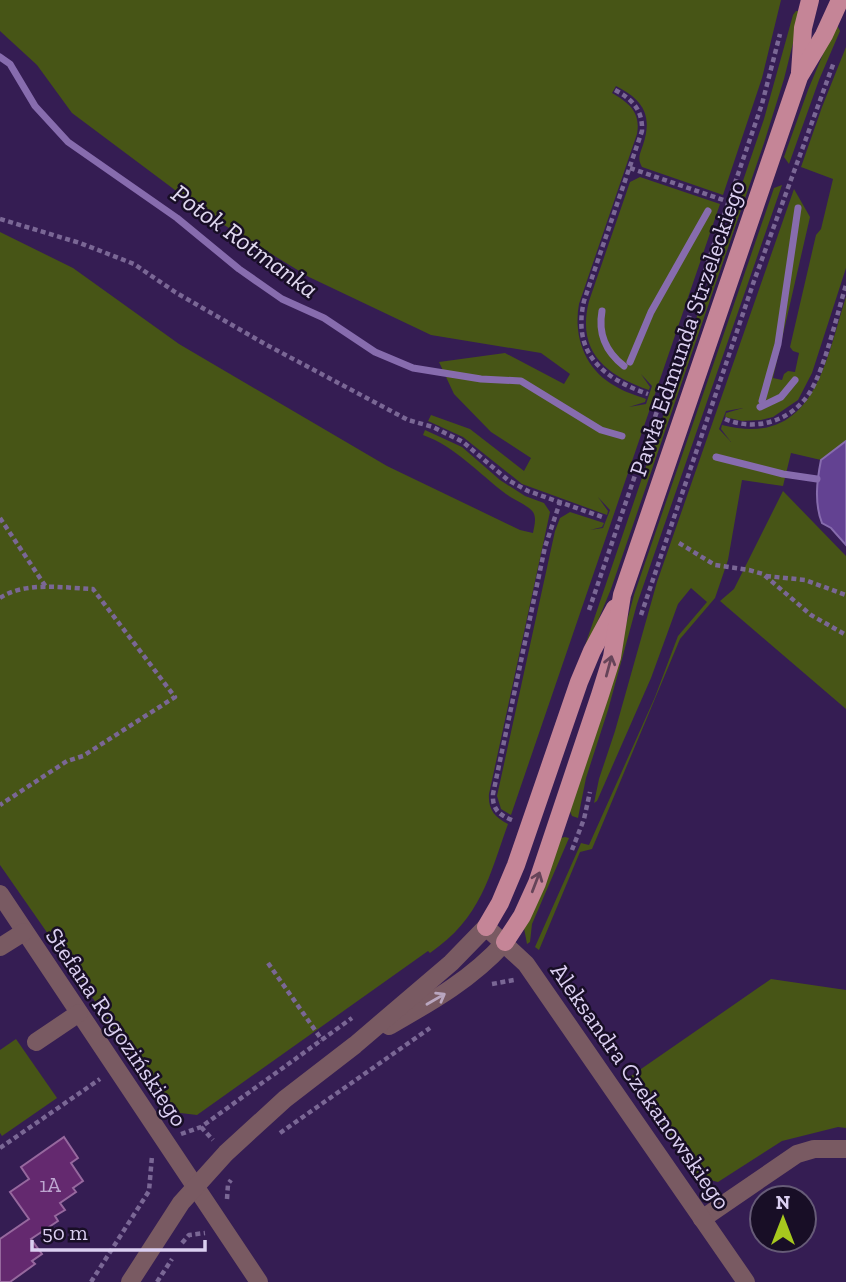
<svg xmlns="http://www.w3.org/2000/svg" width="846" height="1282" viewBox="0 0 846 1282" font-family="'Zilla Slab',serif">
<rect width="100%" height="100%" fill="#351d53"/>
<g fill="#475516">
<path d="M0 0H781L762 78 723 195 642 167C637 158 640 154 643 145 653 115 643 100 616 86L612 93C629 103 641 112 637 134L579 304C573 336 585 370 615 386 624 392 636 395 646 399L645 402 629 407 646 404 652 386 641 374 650 387 649 390C606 375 576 352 589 301L630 182 640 177 720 204 511 815 501 809 497 796 555 531 560 518 570 512 604 523 602 527 590 530 603 528 610 510 598 497 608 511 607 515 522 484 463 437 428 421 431 415 470 429 524 471 531 458 491 432 454 394 439 362 505 353 564 384 570 374 541 353 431 335 309 277 211 217 72 113 37 65 0 31Z"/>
<polygon points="796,11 801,11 784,79 764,143 611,589 574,678 764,119 793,15"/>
<polygon points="836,23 840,31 819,80 789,164 784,157 808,90"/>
<path d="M846 47V268L812 373 798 400 773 417 761 420 742 421 725 417 726 413 743 408 726 411 719 429 731 442 721 429 722 425C814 449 825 362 846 297V441L821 460 791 453 783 486 742 480 728 560 715 598 680 639 592 849 580 852 539 950 535 947 581 843 589 845 655 697 678 636 707 602 691 588 678 604 651 678 597 801 594 803 599 779 615 731 657 582 794 189 810 217 773 378 782 380 784 374 788 371 795 372 799 353 793 351 790 347 816 235 821 229 833 179 801 167 822 107Z"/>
<polygon points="782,185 637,604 608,710 586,778 578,818 572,816 568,807 608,691 634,595 774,188"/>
<path d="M0 232 73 268 179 344 387 466 520 530 533 533C534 527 537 518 533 512 528 505 514 500 506 494 478 473 456 447 423 435L425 430 462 447 500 480 525 496 544 503 550 512 489 794C488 809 494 817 508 824 489 877 481 918 430 953L428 951 197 1115 172 1112 0 865Z"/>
<polygon points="783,491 846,556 846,709 720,601 734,589"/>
<polygon points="565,837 569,838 532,924 530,942 527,944 524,928 557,839"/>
<polygon points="771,979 846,990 846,1128 838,1127 782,1141 718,1182 698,1177 628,1078"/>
<polygon points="16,1039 57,1098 2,1136 0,1133 0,1050"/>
</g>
<path fill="#634292" stroke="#876cae" stroke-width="2" d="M846 441V545L831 528 822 523C814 503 817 480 821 460Z"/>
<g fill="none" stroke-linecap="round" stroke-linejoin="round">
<g stroke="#876cae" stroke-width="7">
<polyline points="0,57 10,64 35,106 68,142 177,218 239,269 282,299 324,318 375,352 413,368 481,379 521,381 601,430 622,436"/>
<path d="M602 311C598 333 606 352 624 366"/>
<polyline points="630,362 651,312 708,211"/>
<polyline points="762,401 778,344 798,208"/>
<polyline points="760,407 781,397 795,380"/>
<polyline points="716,457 783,474 817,479"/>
</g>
</g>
<polygon fill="#64296f" stroke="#96689e" stroke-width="2" points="64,1137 78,1158 71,1163 83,1181 73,1188 76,1192 60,1203 65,1210 55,1216 58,1221 31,1239 42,1254 32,1261 35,1264 10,1282 0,1282 0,1239 29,1219 10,1192 29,1179 21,1167"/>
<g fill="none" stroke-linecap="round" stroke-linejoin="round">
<g stroke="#7a6795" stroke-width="4.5" stroke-dasharray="5 3.5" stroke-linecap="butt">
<path d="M615 90C632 99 643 110 642 131L584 301C572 353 602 378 648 394"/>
<polyline points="630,168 729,202"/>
<polyline points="0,219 80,243 134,264 175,292 265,344 408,420 433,427 463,442 508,480 528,491 605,518"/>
<path d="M725 419C756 432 792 421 810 392 825 368 837 314 846 285"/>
<polyline points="0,518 46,587"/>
<polyline points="679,543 715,565 749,570 763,574 811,615 846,635"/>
<polyline points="766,576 805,580 846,595"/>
<path d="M0 598C25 581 64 588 93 589L175 697 83 756 67 761 0 805"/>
<polyline points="589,610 762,104 780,34"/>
<polyline points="641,615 754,281 834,62"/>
<path d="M512 820C499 815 492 809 493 794L545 547 560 502"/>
<polyline points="572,850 584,819 590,792"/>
<polyline points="268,963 322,1040"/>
<polyline points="492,984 514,980"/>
<polyline points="201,1127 213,1140"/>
<polyline points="280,1133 430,1028"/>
<polyline points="181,1134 201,1127 352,1018"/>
<polyline points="0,1148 100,1079"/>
<polyline points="227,1199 228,1184 231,1180"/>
<polyline points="182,1243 189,1235 205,1233"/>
<polyline points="91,1282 149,1191 152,1156"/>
<polyline points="157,1282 172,1259"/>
</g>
<g stroke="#795a62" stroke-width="18">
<polyline points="0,894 259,1282"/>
<polyline points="0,947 24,932"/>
<path d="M389 1026C431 1002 472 979 505 942"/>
<polyline points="36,1042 79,1013"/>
<polyline points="702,1219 797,1154 814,1149 846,1149"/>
<polyline points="130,1282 181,1203 226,1153 285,1099 355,1045 451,963 486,927 526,964 746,1282"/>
</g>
<g stroke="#c58597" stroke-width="18">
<polyline points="800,72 803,28 810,0"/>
<polyline points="486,927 500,903 516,865 579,682 592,651 615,608"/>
<polyline points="505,942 522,916 537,883 600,695 612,657 622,595 799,77 824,35 840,0"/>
</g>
</g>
<defs><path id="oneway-shaft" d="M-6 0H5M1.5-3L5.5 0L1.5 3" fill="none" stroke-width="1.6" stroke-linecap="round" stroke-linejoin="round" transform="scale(1.75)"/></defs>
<g stroke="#664459">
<use href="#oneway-shaft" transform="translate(609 666) rotate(-75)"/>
<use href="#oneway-shaft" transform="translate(536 882) rotate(-69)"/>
</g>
<use stroke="#b9a6bf" href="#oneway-shaft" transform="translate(436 999) rotate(-30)"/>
<g text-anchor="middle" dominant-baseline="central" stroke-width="5" stroke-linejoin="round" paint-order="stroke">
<g font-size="21" fill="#bda6d0">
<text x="50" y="1184">1A</text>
</g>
<g font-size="24" fill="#dbcff1" stroke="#180e26">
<text transform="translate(687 328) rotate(-71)">Pawła Edmunda Strzeleckiego</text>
<text transform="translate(117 1027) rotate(56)">Stefana Rogozińskiego</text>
<text transform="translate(641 1086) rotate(55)">Aleksandra Czekanowskiego</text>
</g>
<g font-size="26" font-style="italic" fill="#e0d8ef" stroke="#180e26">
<text transform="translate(245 241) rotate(36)">Potok Rotmanka</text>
</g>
</g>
<g transform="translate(783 1219)"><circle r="33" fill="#180e26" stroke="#665b77" stroke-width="2"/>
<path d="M0-5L12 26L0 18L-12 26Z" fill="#a7c81e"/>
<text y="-10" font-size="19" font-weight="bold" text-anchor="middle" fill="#dbcff1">N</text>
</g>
<path d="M32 1240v10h173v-10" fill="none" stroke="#dbcff1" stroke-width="3.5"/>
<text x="42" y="1240" font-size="21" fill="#dbcff1" stroke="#180e26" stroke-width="5" paint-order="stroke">50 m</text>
</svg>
